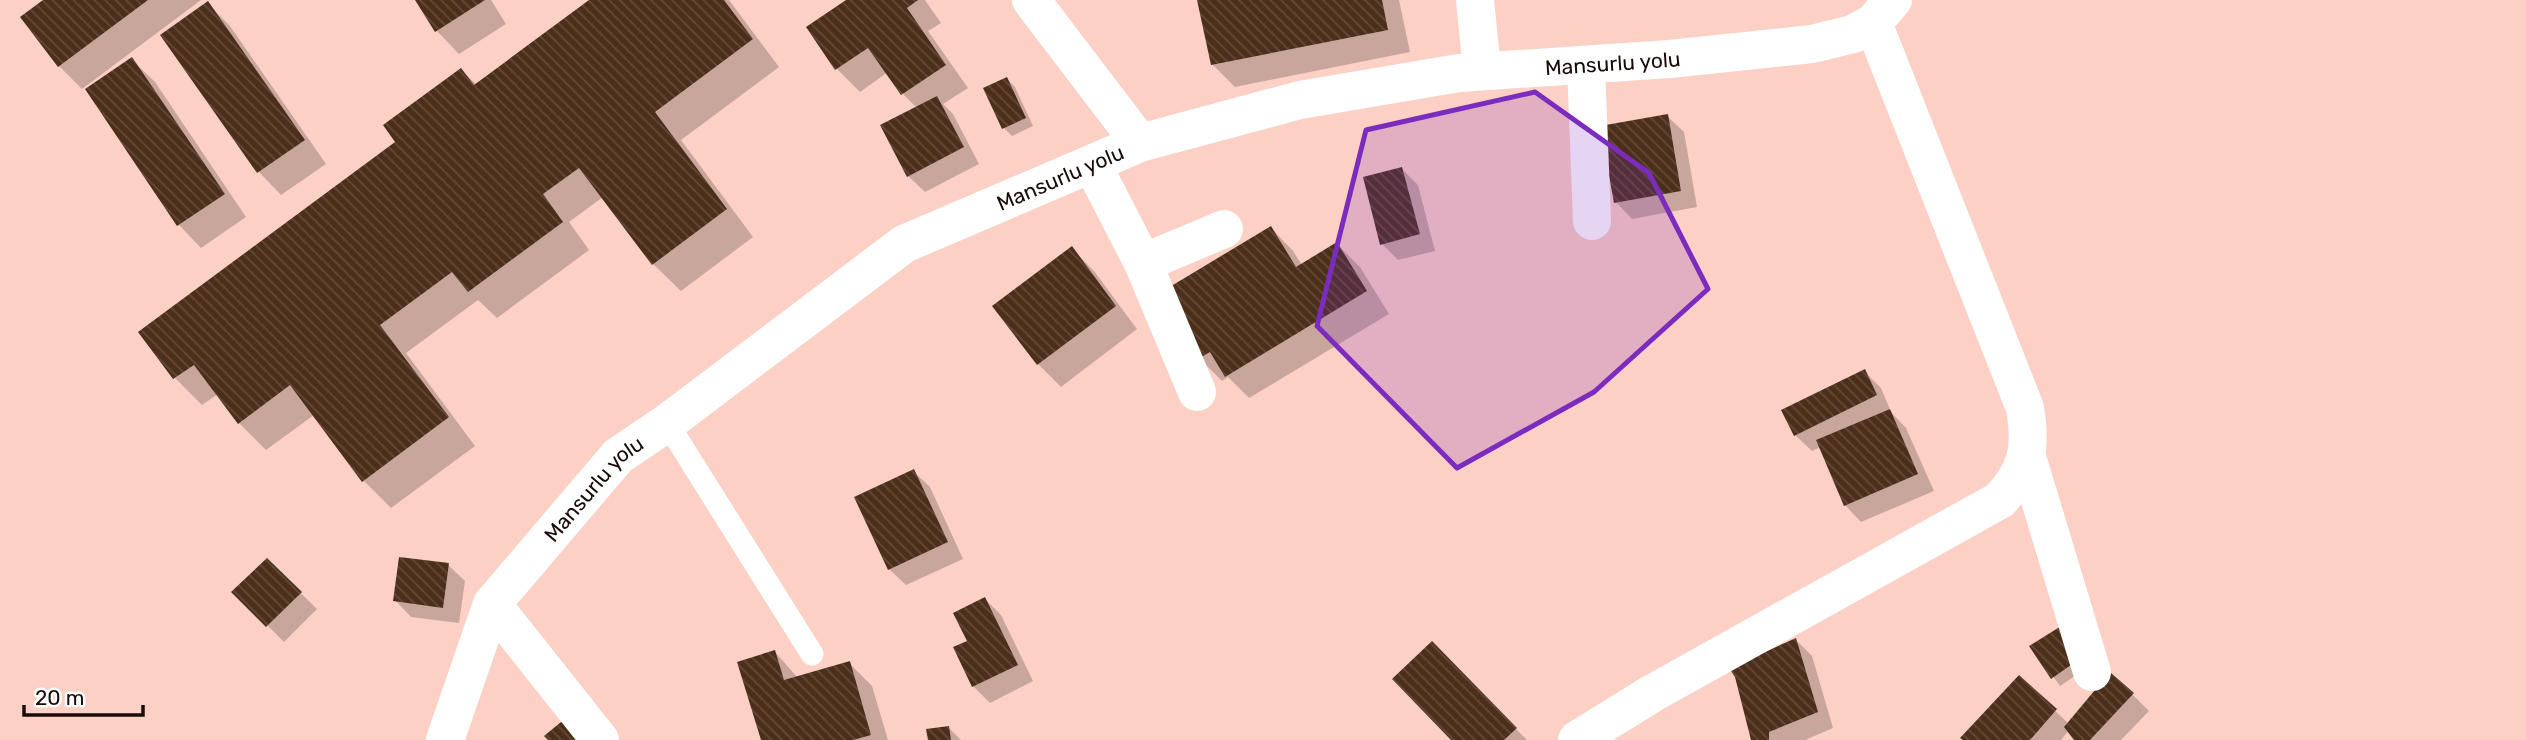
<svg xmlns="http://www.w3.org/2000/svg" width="2526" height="740" viewBox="0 0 2526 740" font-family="Rubik,sans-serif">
<defs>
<pattern id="building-back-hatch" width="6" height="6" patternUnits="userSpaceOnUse" patternTransform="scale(1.75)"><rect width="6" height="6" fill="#4c2f1b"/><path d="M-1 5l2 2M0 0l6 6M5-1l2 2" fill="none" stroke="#624a3a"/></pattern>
</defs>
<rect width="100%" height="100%" fill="#fcd0c4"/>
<g fill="#0003">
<polygon points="46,0 201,0 82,89 59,66"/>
<polygon points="417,0 491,0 506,24 459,54 437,31"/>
<polygon points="592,0 729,0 779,67 681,140 753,237 681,291 653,264 603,197 569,222 589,250 497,318 478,300 406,353 475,446 391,508 363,480 314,415 266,450 239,423 218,394 202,405 175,378 398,142 461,70 477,85"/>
<polygon points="849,0 925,0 941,23 928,31 968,88 943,104 953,114 979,164 925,192 908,176 917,108 903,94 888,72 860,92 837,69 808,28"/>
<polygon points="1199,0 1399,0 1410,52 1235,87 1212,64"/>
<polygon points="208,4 230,26 326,164 281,195 259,172 163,35"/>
<polygon points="132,60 155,82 246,217 201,248 179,225"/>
<polygon points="1007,79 1015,87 1033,126 1012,136 1004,128 985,89"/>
<polygon points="1667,116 1684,132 1697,207 1632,219 1616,202"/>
<polygon points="1402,169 1418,185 1435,251 1398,260 1382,244"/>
<polygon points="1271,228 1293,251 1302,265 1337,244 1360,267 1389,314 1249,398 1228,377 1222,381 1199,358"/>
<polygon points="1071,248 1094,271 1137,329 1061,387 1038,364"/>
<polygon points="1865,372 1881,388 1891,412 1906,428 1934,491 1861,522 1845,505 1821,447 1812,451 1795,435"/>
<polygon points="913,471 930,487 963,559 906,585 889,569"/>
<polygon points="267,560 317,609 284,642 234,592"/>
<polygon points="448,565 465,581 459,623 411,617 395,600"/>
<polygon points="985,599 1001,615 1033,681 990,703 973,686 969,642"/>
<polygon points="1796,640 1812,656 1833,728 1805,740 1753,740"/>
<polygon points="1432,644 1527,740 1454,740"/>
<polygon points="2031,646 2085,669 2060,686"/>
<polygon points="775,652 798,678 849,663 872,686 888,740 762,740"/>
<polygon points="2019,677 2069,724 2132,694 2149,711 2121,740 2077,740 2069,730 2061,740 1965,740"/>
<polygon points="949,728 961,740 930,740"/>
</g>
<g fill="url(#building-back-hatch)">
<polygon points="43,0 148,0 58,67 20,17"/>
<polygon points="415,0 485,0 435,32"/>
<polygon points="589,0 724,0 753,39 655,112 727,209 652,265 579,168 543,194 563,222 468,292 452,272 380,325 449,417 362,482 290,385 238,424 194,365 173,379 138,332 395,142 383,125 461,68 474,85"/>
<polygon points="846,0 918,0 907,8 946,65 901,95 868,48 835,70 806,27"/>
<polygon points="1197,0 1382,0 1388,30 1211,65"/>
<polygon points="208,1 305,140 257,173 160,35"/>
<polygon points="132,57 225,194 177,226 85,89"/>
<polygon points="1007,77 1026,118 1002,129 983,88"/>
<polygon points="937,96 964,147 907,177 880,125"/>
<polygon points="1668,114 1681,191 1614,203 1600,126"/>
<polygon points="1402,167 1420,234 1380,245 1363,177"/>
<polygon points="1271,226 1296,267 1337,242 1367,291 1225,377 1210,352 1198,359 1158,294"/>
<polygon points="1072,246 1116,306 1037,365 992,306"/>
<polygon points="1865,369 1877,395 1794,436 1781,410"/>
<polygon points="1890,409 1918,474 1844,506 1816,440"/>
<polygon points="914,469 948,542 888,570 854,497"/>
<polygon points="399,557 449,563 443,608 393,601"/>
<polygon points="267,558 302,592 266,627 231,592"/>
<polygon points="985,597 1018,665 972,687 953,647 967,641 953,613"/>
<polygon points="2066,623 2078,660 2051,679 2029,646"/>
<polygon points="1796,638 1818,712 1769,732 1769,740 1751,740 1735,677 1729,668"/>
<polygon points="1432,641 1517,728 1504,740 1451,740 1392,679"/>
<polygon points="775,650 784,680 850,661 871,735 853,740 761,740 737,662"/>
<polygon points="2110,672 2134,693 2090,740 2074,740 2064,727"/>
<polygon points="2019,675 2057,709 2030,740 1963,740 1960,738"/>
<polygon points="572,713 594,740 548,740 544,736"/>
<polygon points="949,726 951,740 928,740 926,729"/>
</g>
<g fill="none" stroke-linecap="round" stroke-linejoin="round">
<polyline stroke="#fff" stroke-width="23" points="667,423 812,654"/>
<g stroke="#fff" stroke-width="38">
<polyline points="1031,0 1140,143"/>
<polyline points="1475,0 1482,71"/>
<polyline points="1586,65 1592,221"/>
<polyline points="1092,164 1143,263 1197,392"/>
<polyline points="1143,263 1224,229"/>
<polyline points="2027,457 2092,672"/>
<polyline points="492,604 600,740"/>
<path d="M1577 740 1653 693 2000 500C2027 470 2032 449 2025 408L1873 23"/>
</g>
<path stroke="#fff" stroke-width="38" id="s1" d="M445 740 492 604 618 456 667 423 904 244 1140 143 1300 100 1459 73 1670 59 1812 44 1853 34 1873 23 1893 0"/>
</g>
<path fill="#7b2cbf" fill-opacity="0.2" stroke="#7b2cbf" stroke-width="5" stroke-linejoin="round" d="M1535 92 1649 173 1708 289 1594 392 1457 468 1317 326 1366 130Z"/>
<g text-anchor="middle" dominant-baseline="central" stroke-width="7" stroke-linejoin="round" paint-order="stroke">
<g font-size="21" fill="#190b07" stroke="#fcfcfc">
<text stroke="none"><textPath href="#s1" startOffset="1432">Mansurlu yolu</textPath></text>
<text stroke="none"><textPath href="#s1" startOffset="864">Mansurlu yolu</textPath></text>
<text stroke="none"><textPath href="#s1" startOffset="298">Mansurlu yolu</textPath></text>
</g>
</g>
<path d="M24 705v10h119v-10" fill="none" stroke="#190b07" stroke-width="3.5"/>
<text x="35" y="705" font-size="21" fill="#190b07" stroke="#fcfcfc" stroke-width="5" paint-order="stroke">20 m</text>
</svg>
